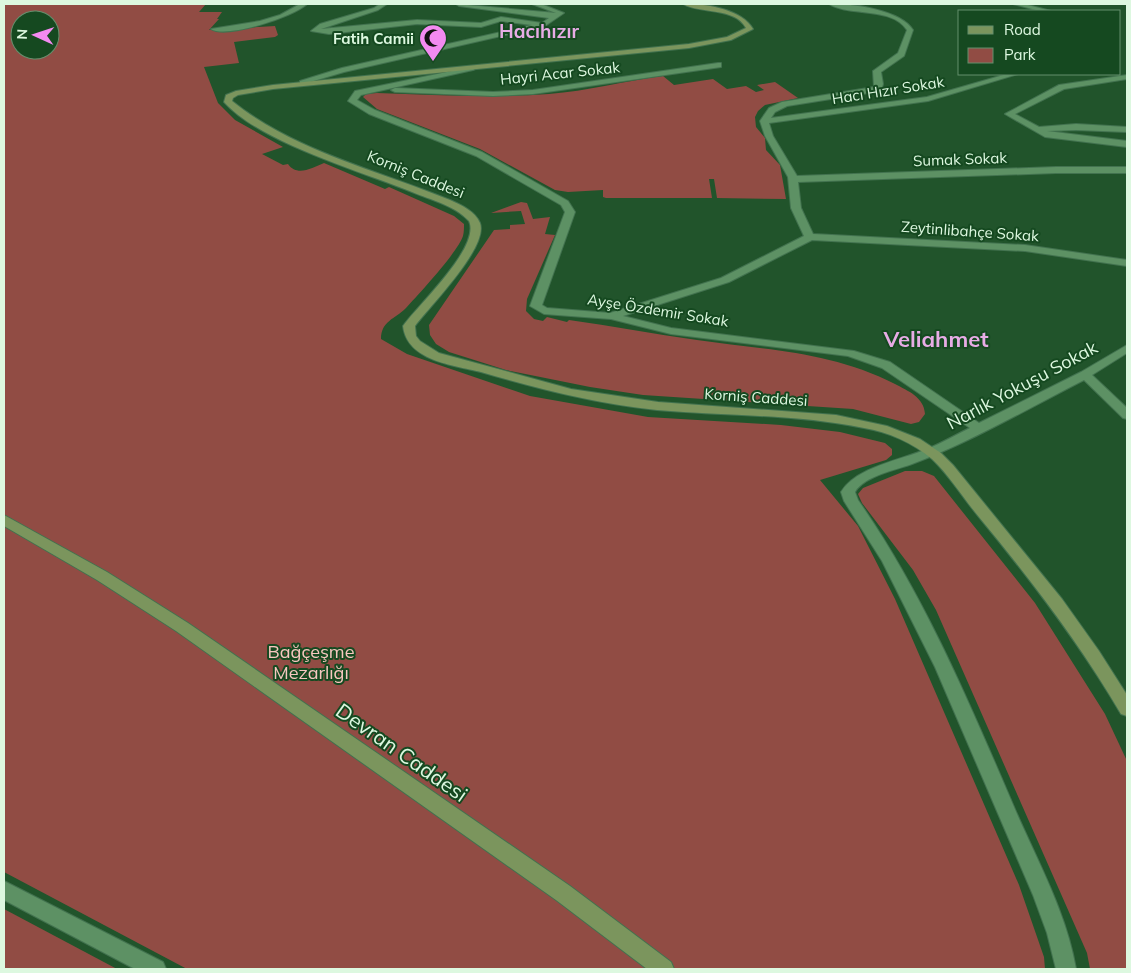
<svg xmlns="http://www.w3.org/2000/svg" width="1131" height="973" viewBox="0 0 1131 973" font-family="Mulish,sans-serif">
<rect width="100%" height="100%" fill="#21542b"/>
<g fill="#914c44" fill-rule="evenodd">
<path d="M4 4H206L199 12H222L217 19H219L209 30 275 26 278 35 275 37 234 42 239 63 204 67 218 103 235 120 283 147 262 154 283 165 288 164C297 177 312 168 324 163L385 189 389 187 454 216 464 224C464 228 464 232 463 236 457 253 419 294 406 308 395 319 381 321 381 339L407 354 530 396 648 417 781 425 840 432 885 443 892 449V455L886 460 820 480 858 526 895 599 1019 885 1044 957 1045 969H187L4 872ZM20 20H50V50H20Z"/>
<path d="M663 76 674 85 713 79 727 89 746 86 756 92 764 90 757 85 775 82 798 98 765 105 758 111 755 117 756 127 765 138 766 150 780 165 786 199 717 198 714 179H709L712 198H606L603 197V190L568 192 555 190 480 149 377 109 363 97 366 94 377 93C435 95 491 98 549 94 587 91 625 81 663 76Z"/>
<path d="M521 202 527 203 533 219 550 217 545 234 555 235 527 299 526 311 534 319 543 321 547 317 567 322 569 320C612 326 654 334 697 340 766 350 831 351 895 384 908 391 924 397 925 414L919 422 911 424 853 409 643 395 590 387 506 370 449 352 436 344 430 335 429 325 494 230 510 229V225L525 224 521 211 491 213Z"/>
<polygon points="905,471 922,471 934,476 1035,603 1105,714 1127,761 1127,969 1090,969 1087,953 936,610 913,570 862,503 858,494 863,488"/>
<polygon points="4,909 117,969 4,969"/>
</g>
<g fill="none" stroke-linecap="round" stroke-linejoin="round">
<g stroke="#42724f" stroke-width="2">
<g id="minor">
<path d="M300 4H307C293 17 226 39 211 29L260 21 280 15Z"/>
<polygon points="380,4 387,4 378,10 321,29 417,20 481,23 501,17 542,23 549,18 459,6 456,4 556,13 532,4 541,4 564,13 545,26 344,72 300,85 300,81 342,68 532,25 501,21 481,27 417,24 329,34 311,31 320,24 374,8"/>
<path d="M829 4C851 3 901 10 913 30L904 56 881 72 883 84 881 91 787 106 775 112 771 118 927 97 1007 74H1018L928 101 769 123 773 136 797 176 1056 167H1127V173H1056L798 182 801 208 813 234 1025 245 1127 260V266L1025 251 812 240 729 282 623 316 671 328 854 351 890 362 979 423 1081 372 1127 345V353L1092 375 1127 408V419L1123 418 1084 380C1027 409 971 442 912 464 896 470 864 476 855 492L858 500C925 596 971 707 1017 814 1039 864 1067 915 1076 969H1056L1047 933 1033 895 935 667 882 561 844 501 841 492C856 467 901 460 927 449 942 443 955 435 970 428L882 368 848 356 671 334 611 319 544 314 530 306 565 212 561 205 476 156 369 114 348 101 355 91 476 66 477 68 473 70 361 95 357 100 375 110 482 152 568 201 575 212 542 305 547 308 610 313 721 278 804 236 791 208 788 177 765 136 760 121 769 108 782 102 874 87 873 71 898 53 907 30C891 6 850 17 829 4Z"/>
<polygon points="1013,4 1024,4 1051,11 1040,11"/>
<polygon points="718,63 721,63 721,67 533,94 493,96 395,92 391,90 395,88 493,92 533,90"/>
<polygon points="1127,75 1127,79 1064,89 1015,114 1039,127 1076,124 1127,127 1127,132 1076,130 1047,131 1127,141 1127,147 1045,137 1005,114 1059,85"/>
<polygon points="4,881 163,962 166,969 135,969 4,900"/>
</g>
</g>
<g stroke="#42724f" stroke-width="2">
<g id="secondary">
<path d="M683 4C704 3 742 9 753 29L731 40 689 48 273 89 238 95 233 98 232 101C294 151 377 170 450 200 461 205 475 211 480 223 489 247 429 307 415 326L416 336 420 341 439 353 571 389 658 402 836 415 887 426 920 439 941 453 953 465 1062 599 1099 651 1127 695V716L1121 714C1080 644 1031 580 979 517 963 498 950 476 932 459 913 443 888 432 864 428 796 414 726 416 657 410 597 404 539 389 481 372 453 365 407 361 403 326 418 305 481 247 469 221 454 205 431 200 412 192 360 171 261 143 224 102L226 95 236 91 273 85 689 44 727 37 746 28C735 7 700 14 683 4Z"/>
<polygon points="4,515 107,572 188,623 570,886 671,962 674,969 647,969 556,900 176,631 97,580 4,526"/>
</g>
</g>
<use href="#minor" fill="#5d9164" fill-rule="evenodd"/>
<use href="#secondary" fill="#7b955d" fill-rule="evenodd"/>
</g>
<defs>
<g id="mosque-pin" transform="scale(1.4375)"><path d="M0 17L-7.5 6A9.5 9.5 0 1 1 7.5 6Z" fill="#f38af1" stroke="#154920"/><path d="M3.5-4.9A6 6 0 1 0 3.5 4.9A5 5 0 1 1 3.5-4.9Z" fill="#111"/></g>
</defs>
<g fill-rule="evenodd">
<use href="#mosque-pin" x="433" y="38"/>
</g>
<g text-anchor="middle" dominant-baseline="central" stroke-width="4" stroke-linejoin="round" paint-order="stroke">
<g font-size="15" font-weight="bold" fill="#ddf8e0" stroke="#154920" text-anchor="end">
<text x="414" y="38">Fatih Camii</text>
</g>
<g font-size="15" fill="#ddf8e0" stroke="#154920">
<text transform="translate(560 73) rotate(-6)">Hayri Acar Sokak</text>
<text transform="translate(888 90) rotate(-9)">Hacı Hızır Sokak</text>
<text transform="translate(960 159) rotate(-2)">Sumak Sokak</text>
<text transform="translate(416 174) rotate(22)">Korniş Caddesi</text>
<text transform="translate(970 231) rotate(4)">Zeytinlibahçe Sokak</text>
<text transform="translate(658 310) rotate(9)">Ayşe Özdemir Sokak</text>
<text transform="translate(756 397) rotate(4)">Korniş Caddesi</text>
</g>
<g font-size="18" fill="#ddf8e0" stroke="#154920">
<text transform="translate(1022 385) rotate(-28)">Narlık Yokuşu Sokak</text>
</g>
<g font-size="18" fill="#f8c7c0" stroke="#154920">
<text x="311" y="651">Bağçeşme<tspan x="311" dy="21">Mezarlığı</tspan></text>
</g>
<g font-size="19" font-weight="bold" fill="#e7ace5" stroke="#154920">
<text x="539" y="31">Hacıhızır</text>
</g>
<g font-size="21" fill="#ddf8e0" stroke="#154920">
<text transform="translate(402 752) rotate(35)">Devran Caddesi</text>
</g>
<g font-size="22" font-weight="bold" fill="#e7ace5" stroke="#154920">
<text x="936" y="339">Veliahmet</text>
</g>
</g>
<rect width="1131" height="973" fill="none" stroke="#ddf8e0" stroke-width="10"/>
<rect x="958" y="10" width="162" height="65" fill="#154920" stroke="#658f6d"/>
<rect x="968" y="26" width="25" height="8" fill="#7b955d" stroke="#658f6d"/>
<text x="1004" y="35" font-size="15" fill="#ddf8e0">Road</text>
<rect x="968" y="48" width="25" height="15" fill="#914c44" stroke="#658f6d"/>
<text x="1004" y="60" font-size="15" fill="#ddf8e0">Park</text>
<g transform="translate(35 35) rotate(273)"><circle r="24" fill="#154920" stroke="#658f6d"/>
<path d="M0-4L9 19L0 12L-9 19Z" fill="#f38af1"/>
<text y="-8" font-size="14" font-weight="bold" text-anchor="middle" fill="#ddf8e0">N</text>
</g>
</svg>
